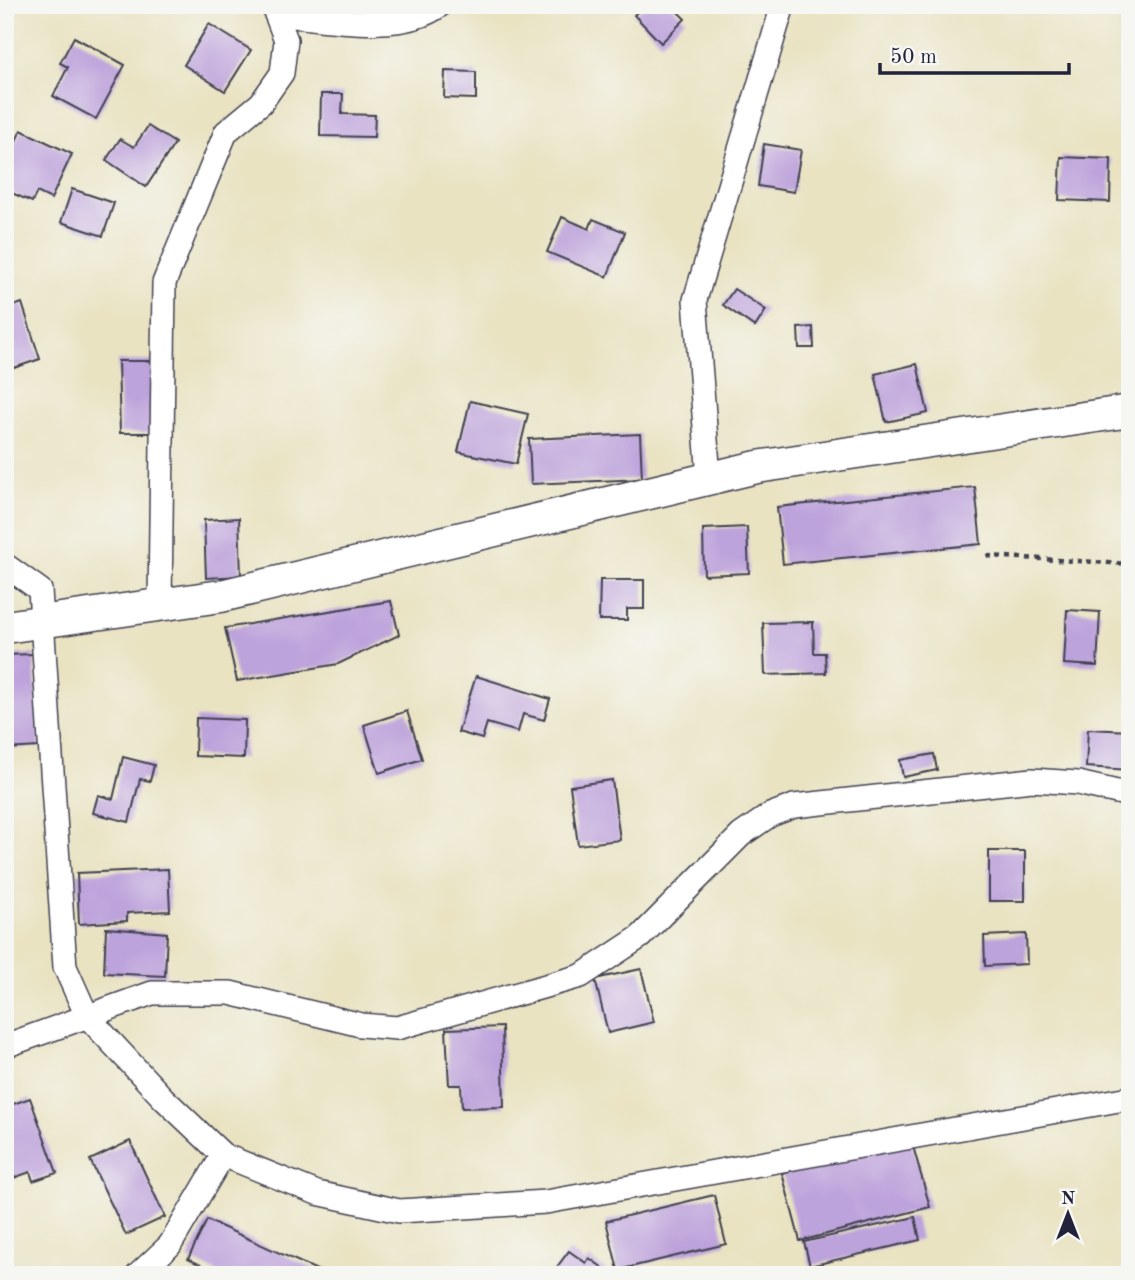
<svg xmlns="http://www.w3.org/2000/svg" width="1135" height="1280" viewBox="0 0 1135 1280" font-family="'Old Standard TT',serif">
<rect width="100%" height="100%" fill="#f6f6f2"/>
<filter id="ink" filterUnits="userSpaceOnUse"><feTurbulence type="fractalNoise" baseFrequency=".0143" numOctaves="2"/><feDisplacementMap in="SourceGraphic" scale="14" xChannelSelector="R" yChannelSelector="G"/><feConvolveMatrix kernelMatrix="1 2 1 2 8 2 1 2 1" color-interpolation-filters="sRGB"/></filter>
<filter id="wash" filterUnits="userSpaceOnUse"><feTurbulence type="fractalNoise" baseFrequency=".00686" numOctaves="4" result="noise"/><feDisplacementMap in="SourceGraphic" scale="28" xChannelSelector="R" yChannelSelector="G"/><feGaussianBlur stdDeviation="1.57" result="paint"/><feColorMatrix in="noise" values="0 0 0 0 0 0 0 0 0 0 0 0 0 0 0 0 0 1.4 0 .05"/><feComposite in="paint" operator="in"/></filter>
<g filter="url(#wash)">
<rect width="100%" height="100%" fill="#e9e3c2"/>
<g id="blocks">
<g fill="#bda3db">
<polygon points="645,5 671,5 685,19 661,43 634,15"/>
<polygon points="209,24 251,50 225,91 184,65"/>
<polygon points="74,37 125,65 96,119 53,96 68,67 60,63"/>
<polygon points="445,71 476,72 476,99 444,98"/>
<polygon points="321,94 343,94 342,114 375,115 374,137 320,136"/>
<polygon points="148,126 175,143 146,187 106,160 120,139 134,147"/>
<polygon points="21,130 72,154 51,199 37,192 32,202 5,190 5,164"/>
<polygon points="764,144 801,150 794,192 758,186"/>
<polygon points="1061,157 1111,159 1110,202 1059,200"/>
<polygon points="72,189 114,203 103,236 61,222"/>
<polygon points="562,217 589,229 593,219 625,232 607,277 547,252"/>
<polygon points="734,289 766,310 755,327 723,305"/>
<polygon points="22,303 40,359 5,371 5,309"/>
<polygon points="813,327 814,348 799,348 798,328"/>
<polygon points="118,361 155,361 156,433 120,433"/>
<polygon points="917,364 928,413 886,422 875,374"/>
<polygon points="470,401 528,414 516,464 458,452"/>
<polygon points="640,434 642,479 531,484 529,439"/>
<polygon points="975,487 981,544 783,564 777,507"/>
<polygon points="239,518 241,576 206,578 204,520"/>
<polygon points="747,527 749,573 704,575 703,529"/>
<polygon points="600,580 644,580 644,609 627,609 627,620 599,620"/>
<polygon points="391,601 399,635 338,664 237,681 225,628"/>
<polygon points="1067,610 1100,612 1097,666 1064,664"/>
<polygon points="813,622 814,653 825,653 826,673 765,675 763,623"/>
<polygon points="34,654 39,747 5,749 5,655"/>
<polygon points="476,676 550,699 544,720 523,714 518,732 487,723 482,739 458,732"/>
<polygon points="407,711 422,759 379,773 364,725"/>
<polygon points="196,718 245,720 244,758 195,756"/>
<polygon points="1088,729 1130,731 1130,770 1086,767"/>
<polygon points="934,754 937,770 903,777 900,760"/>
<polygon points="123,757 154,765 150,781 140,779 129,822 93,813 98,795 113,799"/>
<polygon points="612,780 620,840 578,845 570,786"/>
<rect x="989" y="851" width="36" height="50"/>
<polygon points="168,869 170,911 127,913 127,921 79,924 77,873"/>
<polygon points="106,928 167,933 165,976 104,973"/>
<polygon points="1026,934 1027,964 985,966 984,936"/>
<polygon points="641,969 654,1022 608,1033 595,979"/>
<polygon points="502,1027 504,1107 462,1108 461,1085 449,1085 446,1029"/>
<polygon points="30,1098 57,1173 33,1181 30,1172 5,1181 5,1107"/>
<polygon points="911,1139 930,1207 800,1241 782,1173"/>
<polygon points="130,1141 165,1217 126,1235 90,1160"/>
<polygon points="714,1195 726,1244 618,1270 606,1221"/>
<polygon points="915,1217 920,1240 810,1266 804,1242"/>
<polygon points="207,1220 328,1275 223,1275 188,1259"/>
<polygon points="569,1251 586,1263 589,1258 613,1275 551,1275"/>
</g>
</g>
</g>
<g filter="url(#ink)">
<use href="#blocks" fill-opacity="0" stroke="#403f4f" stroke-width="2"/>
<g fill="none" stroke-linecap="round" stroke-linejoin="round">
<g stroke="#403f4f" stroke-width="26">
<g id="street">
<path d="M276 14C322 18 402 35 440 5"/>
<polyline points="709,478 695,300 783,5"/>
<polyline points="5,565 40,590 65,967 87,1016 163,1098 223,1155 317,1193 399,1211 546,1202 1130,1098"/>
<polyline points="160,604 164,283 226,132 261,103 282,73 286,40 276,14 277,5"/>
<polyline points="5,1046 152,993 230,993 361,1025 397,1028 581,976 640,937 741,835 770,815 794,806 1032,780 1078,783 1130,795"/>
<polyline points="138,1275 170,1245 223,1155"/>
</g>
</g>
<g stroke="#403f4f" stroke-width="35">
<polyline id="secondary" points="5,627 221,596 757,467 1130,411"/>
</g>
<polyline stroke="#403f4f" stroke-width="4.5" stroke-dasharray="5 5" stroke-linecap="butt" points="987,556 1130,564"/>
<use href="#street" stroke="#fff" stroke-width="23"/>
<use href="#secondary" stroke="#fff" stroke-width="32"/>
</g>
</g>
<rect width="1135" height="1280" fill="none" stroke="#f6f6f2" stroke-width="28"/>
<g transform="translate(1068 1214)" stroke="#f6f6f2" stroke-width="5" paint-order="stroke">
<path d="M0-5L12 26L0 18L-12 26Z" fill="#22223b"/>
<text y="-10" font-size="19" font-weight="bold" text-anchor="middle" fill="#22223b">N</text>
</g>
<path d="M880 63v10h189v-10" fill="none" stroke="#22223b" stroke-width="3.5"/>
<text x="890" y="63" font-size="21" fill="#22223b" stroke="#f6f6f2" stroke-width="5" paint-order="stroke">50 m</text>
</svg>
